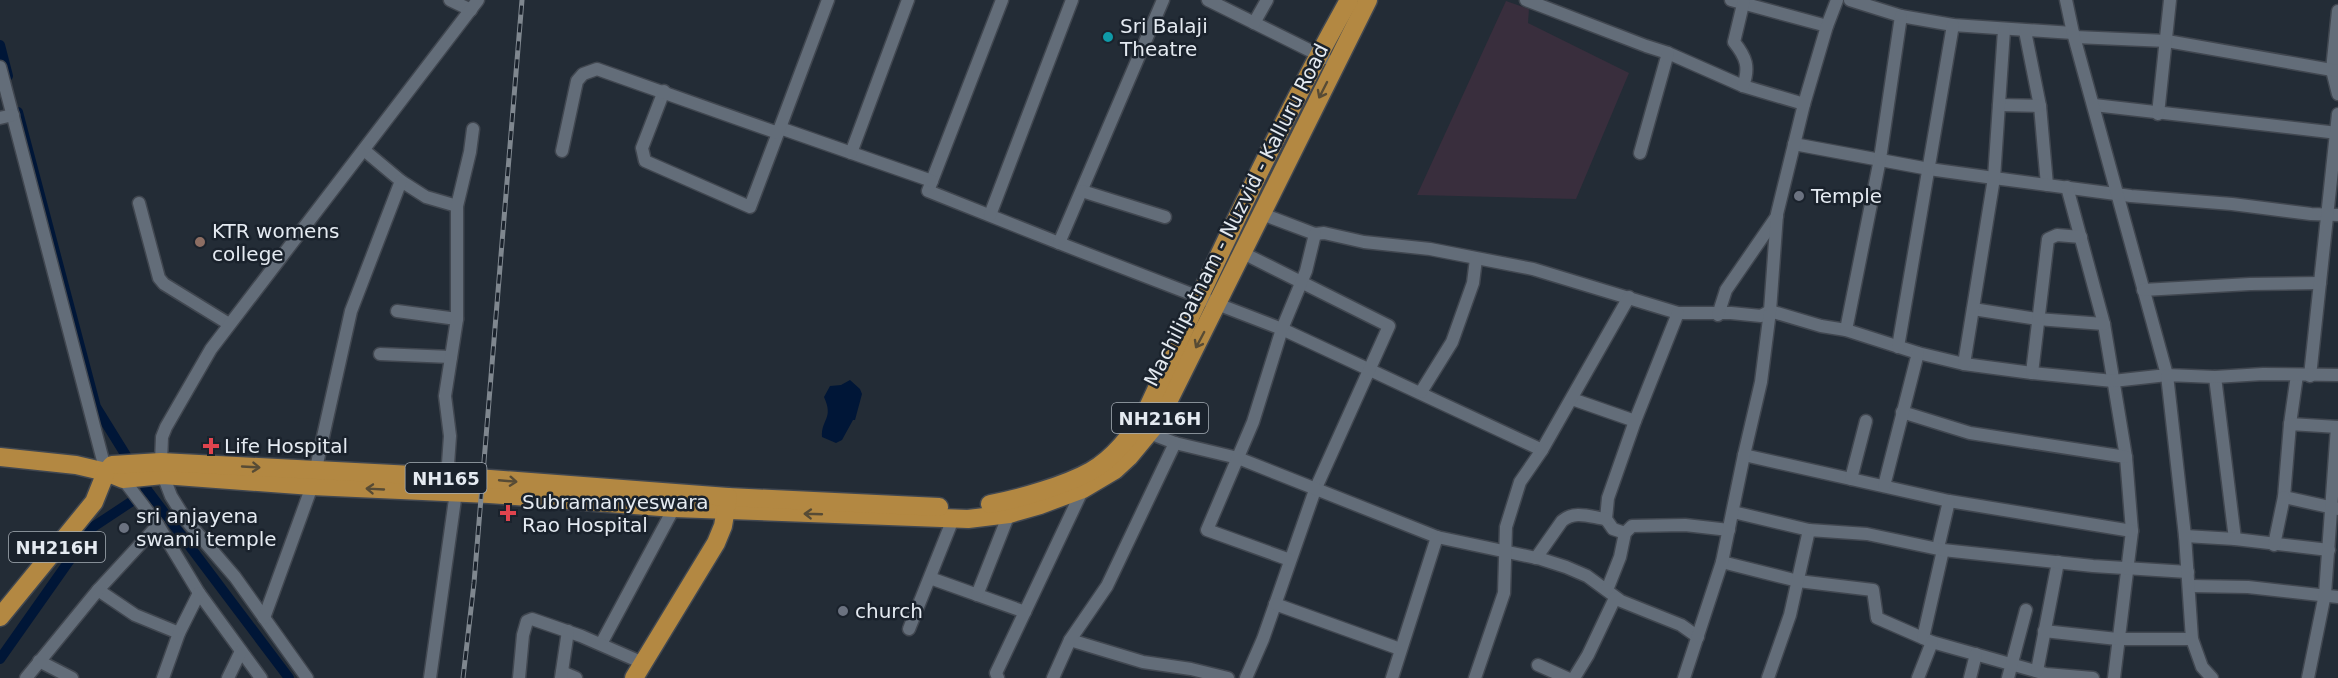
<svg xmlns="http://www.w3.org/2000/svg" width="2338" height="678" viewBox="0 0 2338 678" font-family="'DejaVu Sans',sans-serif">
<rect width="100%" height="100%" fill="#232c36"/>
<polygon fill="#392e3d" points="1506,1 1529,9 1528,23 1629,73 1576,199 1417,195"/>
<path fill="#001637" d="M850 380 860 389 862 394 855 420H853L842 440 836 443 822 437C821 419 834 419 824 397L830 386 841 385Z"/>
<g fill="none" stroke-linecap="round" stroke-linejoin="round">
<g stroke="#001637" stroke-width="10">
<polyline points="0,45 8,76"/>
<polyline points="18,112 96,407 148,491 289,678"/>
<polyline points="0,659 93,527 143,494"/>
</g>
<g stroke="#414750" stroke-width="15">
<g id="minor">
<polyline points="450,0 471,10"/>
<polyline points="1002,0 928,191 1059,243"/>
<polyline points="1163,0 1059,243 1282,329 1542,450"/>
<polyline points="1208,0 1325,58"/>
<polyline points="1526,0 1646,46 1668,53 1743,86 1804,104"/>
<polyline points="1731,0 1827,26"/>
<polyline points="1850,0 1901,16 1953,25 2073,33"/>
<polyline points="2338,11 2332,70 2338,94"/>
<polyline points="1254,23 1267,0"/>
<polyline points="2025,31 2040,106 2047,185"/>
<polyline points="2075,37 2167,41 2338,71"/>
<polyline points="0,67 106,472"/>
<path d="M1743 86C1750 67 1746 57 1734 42L1744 0"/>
<polyline points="664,91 642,148 645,161 750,207 778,133"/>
<polyline points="1999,105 2040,106"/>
<polyline points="2094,105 2338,133"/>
<polyline points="2158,114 2170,0"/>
<polyline points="0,118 13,115"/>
<polyline points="780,128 932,181"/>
<polyline points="1794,144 1929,169 1994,178 2131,196 2232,204 2311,214 2338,215"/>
<polyline points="364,150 401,181 426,197 457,206"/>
<polyline points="562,151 577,81 583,74 597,69 778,133 828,0"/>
<polyline points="851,153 908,0"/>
<polyline points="1640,153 1668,53"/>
<polyline points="2067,187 2104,324 2126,457 2132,531 2114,678"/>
<polyline points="1082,191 1165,217"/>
<polyline points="139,203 159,278 164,284 229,324"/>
<polyline points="1262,214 1315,234 1324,233 1364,242 1430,249 1533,269 1678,313 1731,313 1761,316 1770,311 1821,326 1846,330 1918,353 1964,364 2032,373 2113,381 2167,375 2073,33 2066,0"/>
<polyline points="990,215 1072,0"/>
<polyline points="1243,253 1389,326 1315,490 1263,639 1246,678"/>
<polyline points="2143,290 2250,284 2320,283"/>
<polyline points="1973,309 2037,319 2104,324"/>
<polyline points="397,311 457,319"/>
<polyline points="1718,315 1726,290 1777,216"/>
<polyline points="1846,330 1880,159 1901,16"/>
<polyline points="1898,347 1953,25"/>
<polyline points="380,354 451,357"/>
<polyline points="1964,364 1994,178 2004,30"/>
<polyline points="2032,373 2048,239 2057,235 2081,237"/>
<polyline points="2310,376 2338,114"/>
<polyline points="2215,377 2235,539"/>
<polyline points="1421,392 1452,342 1473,283 1476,259"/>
<polyline points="1572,399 1635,421"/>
<polyline points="1902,412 1970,433 2126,457"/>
<polyline points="2290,424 2297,375"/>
<polyline points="2338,427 2290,424 2284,497 2338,509"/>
<polyline points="1144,431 1175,443 1238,458 1437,537 1541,559 1566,567 1587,576 1621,601 1681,625 1698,637"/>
<polyline points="1744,455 1949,501 2132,531"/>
<polyline points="161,462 162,437 166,427 211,349 478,0"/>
<polyline points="163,475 171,496 186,520 235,577 307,678"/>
<polyline points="447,478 450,436 445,396 457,319 457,206 470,152 473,129"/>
<polyline points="123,479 158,525 199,593 261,678"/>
<polyline points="1851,479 1866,421"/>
<polyline points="1884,486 1918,353"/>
<polyline points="1733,512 1809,530"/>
<polyline points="1625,533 1613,529 1606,519 1608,498 1635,421 1678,313"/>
<polyline points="2185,536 2235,539 2329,550"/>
<polyline points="2274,545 2284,497"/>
<polyline points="1938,548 1949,501"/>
<path d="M1536 558 1562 521C1575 510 1590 517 1606 519"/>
<polyline points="1290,560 1207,530 1253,422 1282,329 1306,271 1315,234"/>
<polyline points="1722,562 1798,581 1873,590 1877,618 1932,642 2046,674 2093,678"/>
<polyline points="930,578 1025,612"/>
<polyline points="2190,586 2248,587 2338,597"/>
<polyline points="98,590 135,615 179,633"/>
<polyline points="1607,590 1620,557 1625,533 1632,526 1685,525 1729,530"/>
<polyline points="977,595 1009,514"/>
<polyline points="1275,604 1400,649"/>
<polyline points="264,618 312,486 351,311 401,181"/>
<polyline points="909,629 953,519"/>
<polyline points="2044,631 2117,639 2192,639"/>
<polyline points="1923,638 1943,550"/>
<polyline points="1070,640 1143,662 1191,669 1228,678"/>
<polyline points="601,644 674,508"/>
<polyline points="39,661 72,678"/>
<polyline points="1538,665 1567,678"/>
<polyline points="2037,671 2058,562"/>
<polyline points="562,672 576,678"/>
<polyline points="26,678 98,590 158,525"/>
<polyline points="163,678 179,633 199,593"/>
<polyline points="228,678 241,651"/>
<polyline points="430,678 456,492"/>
<polyline points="519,678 523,635 527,621 532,619 581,636 643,663"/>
<polyline points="561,678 568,631"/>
<polyline points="998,678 996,673 1083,489"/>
<polyline points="1053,678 1070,640 1107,586 1175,443"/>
<polyline points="1392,678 1437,537"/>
<polyline points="1475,678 1504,593 1506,527 1520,482 1542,450 1629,297"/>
<polyline points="1574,678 1588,655 1615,598"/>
<polyline points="1684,678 1722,562 1744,455 1761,382 1770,311 1777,214 1804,104 1827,26 1837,0"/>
<polyline points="1768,678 1790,615 1809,530 1867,534 1943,550 2093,566 2188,572"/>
<polyline points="1918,678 1932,642"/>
<polyline points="1970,678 1976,654"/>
<polyline points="2008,678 2026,610"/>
<polyline points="2212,678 2202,667 2192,639 2185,536 2167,375 2215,377 2263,374 2338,375"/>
<polyline points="2308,678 2325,594 2337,427"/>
</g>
</g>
<g stroke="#414750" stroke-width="21">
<g id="highway">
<polyline points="0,457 76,465 106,472 123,479 163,475 312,486 489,494 674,508 968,519 1009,514 1040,505 1083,489 1115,470 1129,457 1158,422 1368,0"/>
<polyline points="728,497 939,507"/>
<path d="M990 504C1019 499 1066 485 1091 471 1114 458 1131 435 1145 414 1210 274 1274 134 1349 0"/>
<polyline points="0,617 94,502 106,472 112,465 161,462 490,479 728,497 723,526 716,543 634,678"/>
</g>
</g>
<use href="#minor" stroke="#636d79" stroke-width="12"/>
<use href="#highway" stroke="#b38842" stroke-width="18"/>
<g stroke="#7f878f" stroke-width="5">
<polyline id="rail" points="463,678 474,583 522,0"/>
</g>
<use href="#rail" stroke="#1a222c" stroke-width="3" stroke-dasharray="9" stroke-linecap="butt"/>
</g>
<defs><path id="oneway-shaft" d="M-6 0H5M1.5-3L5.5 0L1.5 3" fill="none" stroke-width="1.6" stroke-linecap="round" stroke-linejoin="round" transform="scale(1.5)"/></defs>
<g stroke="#574b35">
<use href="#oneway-shaft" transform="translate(1323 90) rotate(117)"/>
<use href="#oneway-shaft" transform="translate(1200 340) rotate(118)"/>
<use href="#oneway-shaft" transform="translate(251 467) rotate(3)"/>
<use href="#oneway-shaft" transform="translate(508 481) rotate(5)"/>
<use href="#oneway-shaft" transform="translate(375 489) rotate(-177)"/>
<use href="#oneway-shaft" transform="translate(813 514) rotate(-178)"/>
</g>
<circle fill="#0f9aa8" stroke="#1a222c" stroke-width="2" cx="1108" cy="37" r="6"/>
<g fill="#6b7280" stroke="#1a222c" stroke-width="2">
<circle cx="1799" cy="196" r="6"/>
<circle cx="124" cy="528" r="6"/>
<circle cx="843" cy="611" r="6"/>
</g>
<circle fill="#8d6e63" stroke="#1a222c" stroke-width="2" cx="200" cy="242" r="6"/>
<g fill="#e0444e" stroke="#1a222c" stroke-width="2">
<path d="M208 437h6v6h6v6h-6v6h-6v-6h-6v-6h6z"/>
<path d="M505 504h6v6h6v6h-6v6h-6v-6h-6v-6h6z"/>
</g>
<g text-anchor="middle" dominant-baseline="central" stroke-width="5" stroke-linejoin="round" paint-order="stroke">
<g fill="#1a222c" stroke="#a7aeb6" stroke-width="1.5">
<rect x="1112" y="403" width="96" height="30" rx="4.5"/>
<rect x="405.5" y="463" width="81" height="30" rx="4.5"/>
<rect x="9" y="532" width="96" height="30" rx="4.5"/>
</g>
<g font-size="18" font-weight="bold" fill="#e4eaf1">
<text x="1160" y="418">NH216H</text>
<text x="446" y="478">NH165</text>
<text x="57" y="547">NH216H</text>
</g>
<g font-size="20" fill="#e4eaf1" stroke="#1a222c" text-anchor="start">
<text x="1120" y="26">Sri Balaji<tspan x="1120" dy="23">Theatre</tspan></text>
<text x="1811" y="196">Temple</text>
<text x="212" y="231">KTR womens<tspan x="212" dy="23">college</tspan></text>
<text x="224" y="446">Life Hospital</text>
<text x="522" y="502">Subramanyeswara<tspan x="522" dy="23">Rao Hospital</tspan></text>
<text x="136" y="516">sri anjayena<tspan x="136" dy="23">swami temple</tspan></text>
<text x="855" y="611">church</text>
</g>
<g font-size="20" fill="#e4eaf1" stroke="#1a222c">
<text transform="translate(1236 215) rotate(-63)">Machilipatnam - Nuzvid - Kalluru Road</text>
</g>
</g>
</svg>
